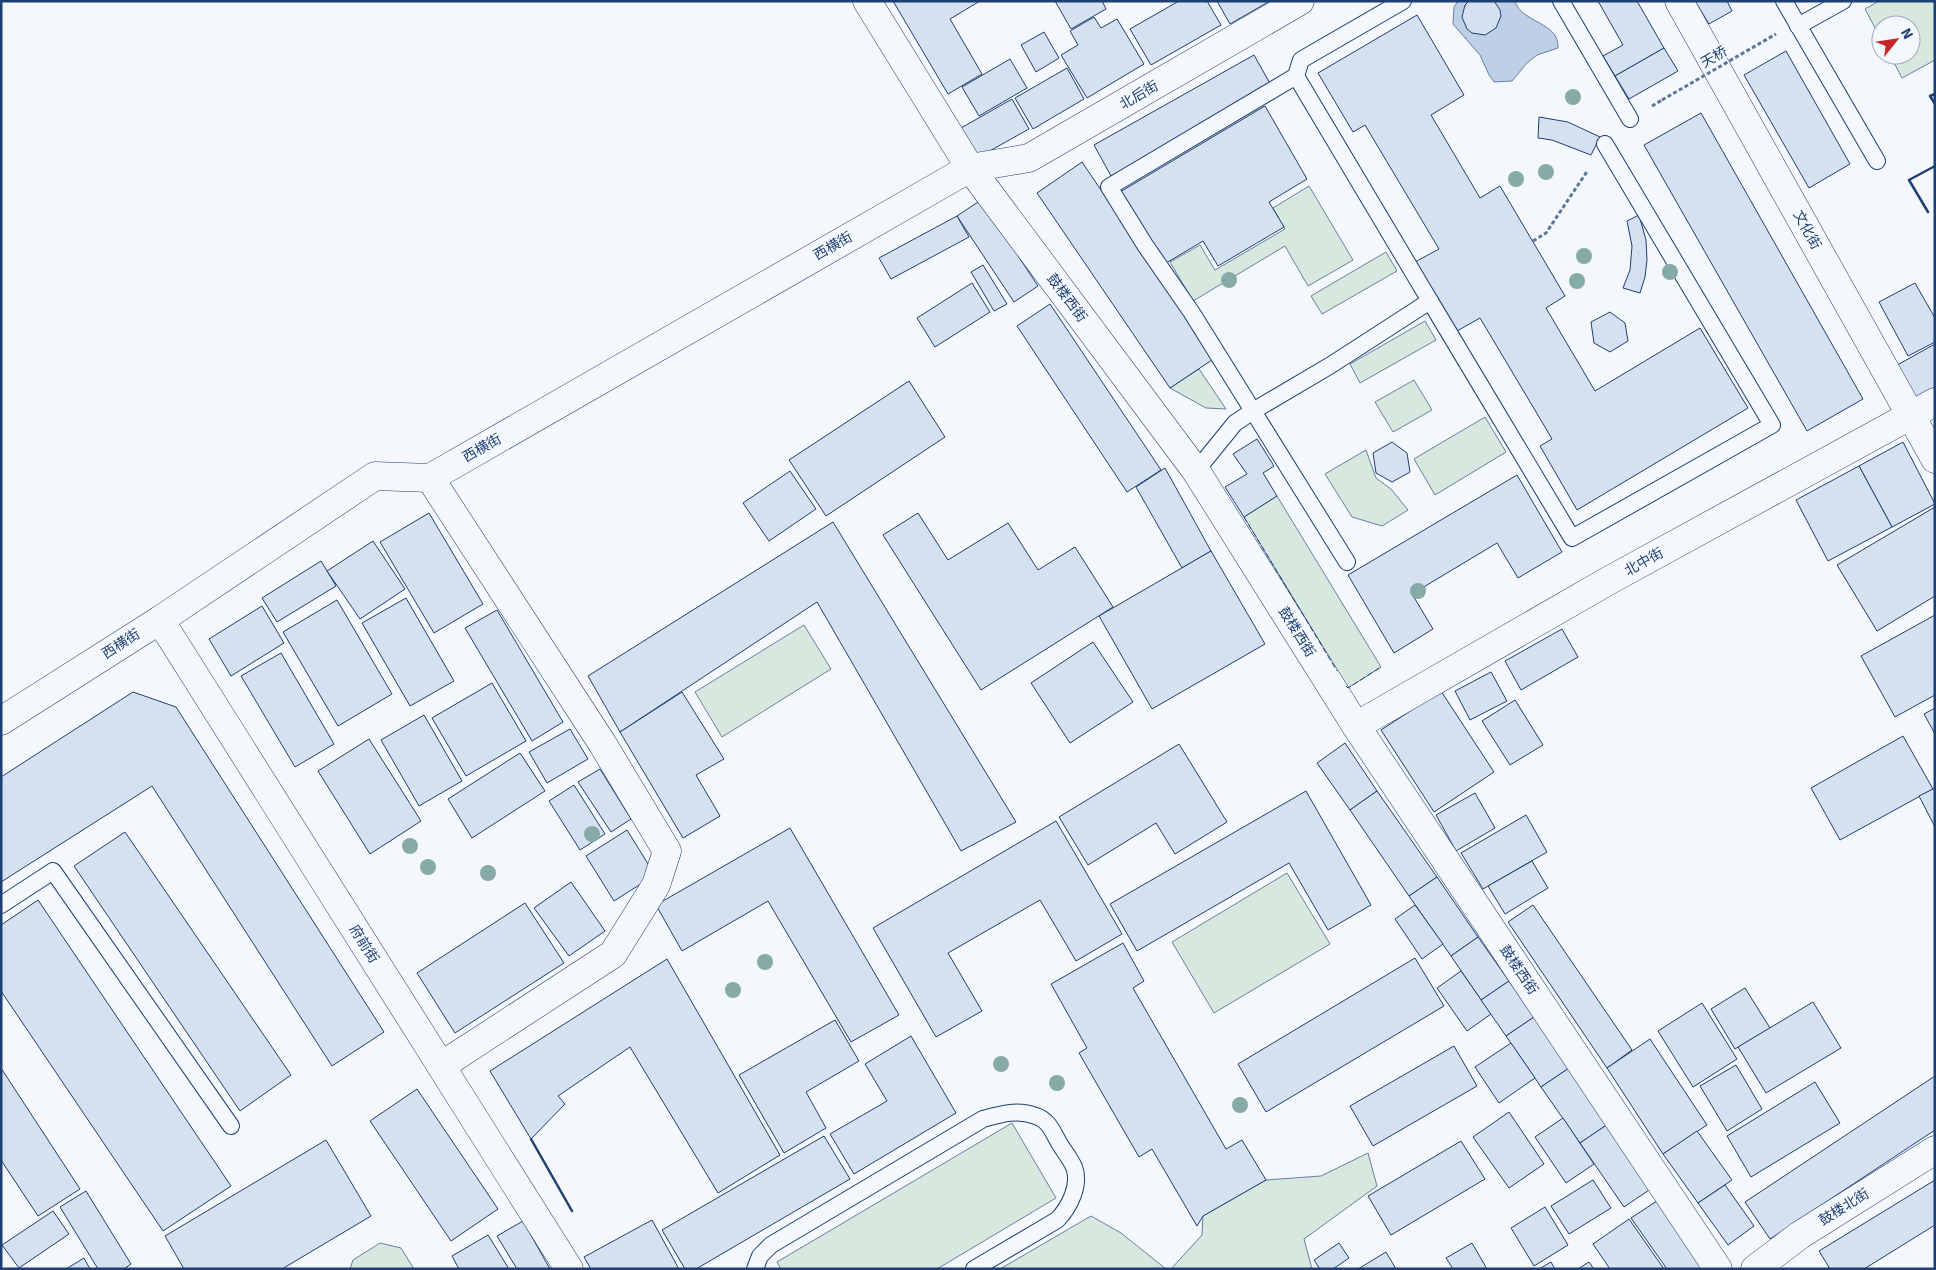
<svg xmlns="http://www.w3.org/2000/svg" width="1936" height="1270" viewBox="0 0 1936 1270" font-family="Signika,'Noto Sans SC',sans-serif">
<rect width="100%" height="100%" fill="#f4f7fb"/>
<g fill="#d7e8df" stroke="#687fa3">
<polygon points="1879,1 1935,1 1935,60 1902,78 1890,55 1911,55 1911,25 1881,25 1881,39 1865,9"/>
<polygon points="1309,186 1353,260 1308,286 1285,246 1193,301 1170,262 1200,245 1215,270 1285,229 1273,208"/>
<polygon points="1386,252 1397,271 1322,314 1311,296"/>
<polygon points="1425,321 1436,340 1360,383 1350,364"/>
<polygon points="1199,369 1226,409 1206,408 1170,388"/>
<polygon points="1414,380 1432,410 1393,432 1375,402"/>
<polygon points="1485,417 1506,452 1435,495 1414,459"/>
<polygon points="1366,450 1376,478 1391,489 1408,510 1382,526 1352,517 1325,474"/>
<polygon points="1277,496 1381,667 1348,688 1244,517"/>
<polygon points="804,625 831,669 722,737 695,692"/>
<polygon points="1287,873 1330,944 1214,1013 1172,942"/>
<polygon points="1012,1123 1056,1198 937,1269 781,1269 777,1262"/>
<polygon points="1368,1153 1377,1186 1304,1239 1312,1269 1171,1269 1202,1235 1203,1216 1266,1180 1321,1176"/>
<polygon points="1091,1216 1121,1233 1166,1269 1000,1269"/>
<polygon points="380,1243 401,1248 414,1269 350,1269 353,1260"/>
</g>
<path fill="#bed0e5" stroke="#687fa3" d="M1458 1H1515C1521 23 1560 22 1558 48L1537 55 1527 63 1512 81 1494 82 1489 75 1480 55 1453 24 1454 7Z"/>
<g fill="#d5e0f0" stroke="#1d3f73">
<polygon points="893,1 980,1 950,19 982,74 948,94"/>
<polygon points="1055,1 1102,1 1106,9 1071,29"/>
<polygon points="1179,1 1207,1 1221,25 1151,65 1130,29"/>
<polygon points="1217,1 1270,1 1230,24"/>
<polygon points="1469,1 1494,1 1500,10 1501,16 1496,28 1485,35 1472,33 1467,29 1462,17 1465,5"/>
<polygon points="1598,1 1637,1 1664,48 1615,76 1603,56 1623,45"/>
<polygon points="1695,1 1727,1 1732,11 1709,24"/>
<polygon points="1417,15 1464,95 1431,115 1480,198 1500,186 1565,296 1546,308 1595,391 1700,328 1748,408 1577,510 1540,446 1552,439 1542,422 1480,318 1457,331 1415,262 1439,249 1365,125 1353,132 1318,73"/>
<polygon points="1094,17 1101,28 1117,19 1144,64 1087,98 1061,55 1078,45 1070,31"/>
<polygon points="1044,32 1059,58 1036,72 1021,45"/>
<polygon points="1664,48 1678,71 1629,99 1615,76"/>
<polygon points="1786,51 1850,164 1809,188 1744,75"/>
<polygon points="1254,55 1272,87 1111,176 1094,145"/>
<polygon points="1010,59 1027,88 979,116 962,87"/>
<polygon points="1067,68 1084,99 1033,129 1015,98"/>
<polygon points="1012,99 1029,129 977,158 961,128"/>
<polygon points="1265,106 1307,179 1269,202 1284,227 1218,266 1203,241 1163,265 1120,192"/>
<polygon points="1701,113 1863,399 1807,431 1644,145"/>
<polygon points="1539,117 1568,122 1600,137 1591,155 1552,140 1538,138"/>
<polygon points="1082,162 1215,358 1170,388 1037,193"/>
<polygon points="981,200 1038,286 1014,302 957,216"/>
<polygon points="1639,215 1646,240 1647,260 1645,277 1640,293 1623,288 1630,270 1632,246 1627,221"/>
<polygon points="957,216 969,237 891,279 879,258"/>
<polygon points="983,265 1007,304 994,311 971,272"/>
<polygon points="972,283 990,312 935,347 917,318"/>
<polygon points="1915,283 1935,318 1935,342 1908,356 1879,302"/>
<polygon points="1050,304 1161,470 1127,492 1017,326"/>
<polygon points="1610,312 1625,323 1628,341 1610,352 1594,343 1591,322"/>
<polygon points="1935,344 1935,387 1908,402 1890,369"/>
<polygon points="909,381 945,437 826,516 789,460"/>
<polygon points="1257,439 1274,466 1263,473 1277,496 1244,517 1225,487 1247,474 1233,454"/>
<polygon points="1392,442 1407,453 1410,472 1392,482 1376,473 1373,453"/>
<polygon points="1903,442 1935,504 1892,527 1859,466"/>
<polygon points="1859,466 1892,527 1828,561 1796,500"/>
<polygon points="1165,468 1211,551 1182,568 1136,487"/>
<polygon points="790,471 816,509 769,541 743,503"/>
<polygon points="1517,475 1562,552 1518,578 1497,543 1412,594 1433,629 1394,653 1348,575"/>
<polygon points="1935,507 1935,596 1877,631 1837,565"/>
<polygon points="429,513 483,604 434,633 380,542"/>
<polygon points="918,513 948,560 1008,523 1038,570 1075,547 1113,607 981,690 883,535"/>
<polygon points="833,522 1016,822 961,851 817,602 620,732 588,676"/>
<polygon points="373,541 405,589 360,619 327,571"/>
<polygon points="1211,551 1265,644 1152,709 1099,616"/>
<polygon points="321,561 336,586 277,622 262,598"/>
<polygon points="406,598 454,681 410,706 362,623"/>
<polygon points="337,600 392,694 338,726 283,632"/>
<polygon points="262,606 284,643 231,676 209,639"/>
<polygon points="497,610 563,722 532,741 465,628"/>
<polygon points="1935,615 1935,695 1895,717 1861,656"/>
<polygon points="1562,629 1578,657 1521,690 1505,661"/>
<polygon points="1093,642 1133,702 1070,743 1031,683"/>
<polygon points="281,653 334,744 295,767 241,676"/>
<polygon points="1491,672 1507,701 1470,720 1455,691"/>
<polygon points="492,683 526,741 466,776 432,718"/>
<polygon points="1441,691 1494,772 1434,812 1381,730"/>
<polygon points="133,692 176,707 384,1032 332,1066 152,786 1,882 1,777"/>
<polygon points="682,692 724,759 696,775 720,816 683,838 620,732"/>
<polygon points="1515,700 1543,745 1510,765 1482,721"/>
<polygon points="1935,708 1935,734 1924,714"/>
<polygon points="424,715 462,781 419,806 381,740"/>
<polygon points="570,729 588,759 547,783 529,752"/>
<polygon points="1903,736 1933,789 1840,840 1811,788"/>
<polygon points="369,739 421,821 370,854 318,771"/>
<polygon points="1345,743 1377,791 1350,810 1317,763"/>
<polygon points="1179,744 1227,822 1175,854 1156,823 1088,865 1059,817"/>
<polygon points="520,753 545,791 472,838 448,799"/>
<polygon points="600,769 631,819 611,832 578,782"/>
<polygon points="574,785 605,834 580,850 549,801"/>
<polygon points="1935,788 1935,827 1919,796"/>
<polygon points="1306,791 1371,905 1328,930 1289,863 1137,951 1110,904"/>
<polygon points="1377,791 1437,877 1409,896 1350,810"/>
<polygon points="1475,793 1495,828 1456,851 1436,815"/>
<polygon points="1526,815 1547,852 1483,889 1461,853"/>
<polygon points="1056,821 1122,934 1076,961 1040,900 948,953 982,1011 936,1037 873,928"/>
<polygon points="790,828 899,1015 851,1042 768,901 682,951 656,905"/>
<polygon points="627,830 655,875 614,901 586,856"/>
<polygon points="125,832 291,1075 240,1111 74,866"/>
<polygon points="1532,861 1548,888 1505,914 1488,886"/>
<polygon points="1437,877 1478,937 1451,956 1409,896"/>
<polygon points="571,882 605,931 569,956 534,908"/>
<polygon points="38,900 231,1186 163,1231 1,991 1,925"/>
<polygon points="525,903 564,963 455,1033 417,973"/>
<polygon points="1415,905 1443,944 1422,959 1395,919"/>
<polygon points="1533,905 1632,1050 1607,1068 1508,922"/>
<polygon points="1478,937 1509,981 1481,1000 1451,956"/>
<polygon points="1123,943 1144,981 1133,988 1226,1149 1242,1140 1266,1180 1203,1216 1197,1226 1152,1149 1139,1157 1079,1053 1087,1048 1051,984"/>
<polygon points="1415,958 1444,1006 1266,1112 1238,1064"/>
<polygon points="667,959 780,1155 718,1193 630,1047 558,1096 565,1104 531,1139 490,1071"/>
<polygon points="1461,971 1491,1014 1467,1031 1437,988"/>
<polygon points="1509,981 1534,1017 1506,1036 1481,1000"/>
<polygon points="1745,988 1770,1028 1735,1049 1711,1009"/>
<polygon points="1813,1002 1841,1048 1766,1093 1738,1047"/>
<polygon points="1702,1003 1737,1059 1693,1087 1658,1031"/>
<polygon points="1534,1017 1569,1068 1541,1087 1506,1036"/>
<polygon points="835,1020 859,1061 806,1092 826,1128 784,1153 739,1075"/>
<polygon points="911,1036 956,1113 854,1174 830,1134 887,1101 865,1064"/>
<polygon points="1650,1039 1707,1125 1663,1154 1607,1068"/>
<polygon points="1511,1043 1535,1078 1499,1103 1475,1067"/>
<polygon points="1454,1046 1477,1086 1373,1146 1350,1106"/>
<polygon points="1736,1065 1762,1109 1727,1131 1700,1086"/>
<polygon points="1,1068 80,1189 38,1216 1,1160"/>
<polygon points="1569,1068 1608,1124 1580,1143 1541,1087"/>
<polygon points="1935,1076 1935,1130 1770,1239 1745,1202"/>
<polygon points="1815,1082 1840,1123 1751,1177 1727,1136"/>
<polygon points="417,1089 498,1209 451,1241 370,1121"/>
<polygon points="1509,1112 1544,1164 1509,1188 1473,1137"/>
<polygon points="1563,1118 1594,1164 1566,1183 1535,1137"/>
<polygon points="1608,1124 1652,1188 1624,1207 1580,1143"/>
<polygon points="1697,1131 1732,1180 1698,1203 1663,1154"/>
<polygon points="824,1136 850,1179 696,1269 685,1269 662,1230"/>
<polygon points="326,1140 371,1216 282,1269 184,1269 165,1236"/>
<polygon points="1461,1141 1485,1179 1391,1235 1368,1196"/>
<polygon points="1593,1180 1611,1208 1569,1234 1551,1206"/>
<polygon points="1935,1180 1935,1225 1864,1269 1830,1269 1819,1251"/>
<polygon points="1725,1185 1754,1226 1728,1245 1698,1203"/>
<polygon points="86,1191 131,1264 124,1269 98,1269 60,1207"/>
<polygon points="1660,1199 1705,1265 1700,1269 1667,1269 1631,1218"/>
<polygon points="1545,1207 1568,1245 1534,1266 1511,1228"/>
<polygon points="53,1211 69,1234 19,1268 2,1245"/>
<polygon points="1629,1219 1664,1269 1610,1269 1593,1244"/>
<polygon points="652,1220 679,1269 591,1269 584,1257"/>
<polygon points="523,1221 550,1269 517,1269 497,1236"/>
<polygon points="488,1235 509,1269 459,1269 452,1256"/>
<polygon points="1339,1243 1349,1258 1333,1269 1320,1269 1314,1260"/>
<polygon points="1472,1243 1487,1269 1453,1269 1446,1258"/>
<polygon points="1386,1252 1396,1269 1358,1269"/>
<polygon points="84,1258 90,1269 66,1269"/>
<polygon points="1551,1262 1555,1269 1539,1269"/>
<polygon points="1589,1262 1594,1269 1578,1269"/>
</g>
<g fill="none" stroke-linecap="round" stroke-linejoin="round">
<g stroke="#1d3f73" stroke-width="18">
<g id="lane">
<polyline points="1403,1 1301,60 1296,76 1109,187 1145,245 1192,313 1253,411 1331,365 1430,301 1572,538 1772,425 1605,144"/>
<polyline points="1561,1 1630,119"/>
<polyline points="1784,1 1877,161"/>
<polyline points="1798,26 1843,1"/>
<polyline points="1296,76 1430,301"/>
<polyline points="1196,471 1235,423 1253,411 1347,562"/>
<polyline points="1,905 53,871 231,1126"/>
<path d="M755 1269 760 1256 771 1245 983 1119C1001 1114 1017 1109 1036 1116 1048 1120 1052 1130 1058 1141 1063 1150 1070 1158 1074 1167 1081 1185 1069 1208 1057 1220L974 1269"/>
</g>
</g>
<g stroke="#1d3f73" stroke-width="29">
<g id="street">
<polyline points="867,1 970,168 1196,471 1356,726 1718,1269"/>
<polyline points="1679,1 1935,459"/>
<polyline points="430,478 602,743 667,851 656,885 613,954 441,1066"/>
<polyline points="160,620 569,1269"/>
<polyline points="1,721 160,620 375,476 430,478 970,168 1029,158 1300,1"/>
<polyline points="1356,726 1608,581 1935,402"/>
<polyline points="1755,1269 1800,1235 1935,1150"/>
</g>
</g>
<g stroke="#5e769c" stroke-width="3" stroke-dasharray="4 2.5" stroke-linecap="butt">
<polyline points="1652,106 1662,100"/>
<polyline points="1533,241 1546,233 1588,170"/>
</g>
<use href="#lane" stroke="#f4f7fb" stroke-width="16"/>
<use href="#street" stroke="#f4f7fb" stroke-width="28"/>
<polyline stroke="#5e769c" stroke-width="3" stroke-dasharray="4 2.5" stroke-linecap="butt" points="1662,100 1776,34"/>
<g stroke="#1d3f73" stroke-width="1" stroke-dasharray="6 2.5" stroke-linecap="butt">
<polyline points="1244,517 1337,671"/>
<polyline points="1346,686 1348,688 1381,667"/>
</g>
<g stroke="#1d3f73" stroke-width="2.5">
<polyline points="1935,94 1930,96 1935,104"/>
<polyline points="1928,212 1909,180 1935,166"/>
<polyline points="531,1139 572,1211"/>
</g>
</g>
<g fill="#86aba6">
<circle cx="1573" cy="97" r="8"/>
<circle cx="1546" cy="172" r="8"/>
<circle cx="1516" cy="179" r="8"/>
<circle cx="1584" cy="256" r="8"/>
<circle cx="1670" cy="272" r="8"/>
<circle cx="1229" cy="280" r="8"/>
<circle cx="1577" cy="281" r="8"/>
<circle cx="1418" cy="591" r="8"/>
<circle cx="592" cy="834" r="8"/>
<circle cx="410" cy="846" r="8"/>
<circle cx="428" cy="867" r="8"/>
<circle cx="488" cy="873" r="8"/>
<circle cx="765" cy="962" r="8"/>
<circle cx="733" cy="990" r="8"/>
<circle cx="1001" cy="1064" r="8"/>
<circle cx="1057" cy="1083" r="8"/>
<circle cx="1240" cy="1105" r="8"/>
</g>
<g text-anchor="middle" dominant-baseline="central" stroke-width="4" stroke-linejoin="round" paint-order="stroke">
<g font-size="14" fill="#1d3f73" stroke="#f4f7fb">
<text transform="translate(1714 57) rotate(-30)">天桥</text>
<text transform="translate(1139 95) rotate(-30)">北后街</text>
<text transform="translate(1807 230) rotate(61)">文化街</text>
<text transform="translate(833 246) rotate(-30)">西横街</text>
<text transform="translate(1067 298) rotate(53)">鼓楼西街</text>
<text transform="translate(482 448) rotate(-30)">西横街</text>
<text transform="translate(1644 562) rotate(-29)">北中街</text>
<text transform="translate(1297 632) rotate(58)">鼓楼西街</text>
<text transform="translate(121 644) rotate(-33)">西横街</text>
<text transform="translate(364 944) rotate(58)">府前街</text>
<text transform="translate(1519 970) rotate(56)">鼓楼西街</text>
<text transform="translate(1844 1207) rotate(-32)">鼓楼北街</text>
</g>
</g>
<rect width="1936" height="1270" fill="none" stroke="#1d3f73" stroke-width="5"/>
<g transform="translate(1896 40) rotate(60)"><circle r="24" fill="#f4f7fb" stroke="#9eadc5"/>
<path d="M0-4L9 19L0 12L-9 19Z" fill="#c62828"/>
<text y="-8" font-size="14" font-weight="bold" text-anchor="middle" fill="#1d3f73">N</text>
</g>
</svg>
